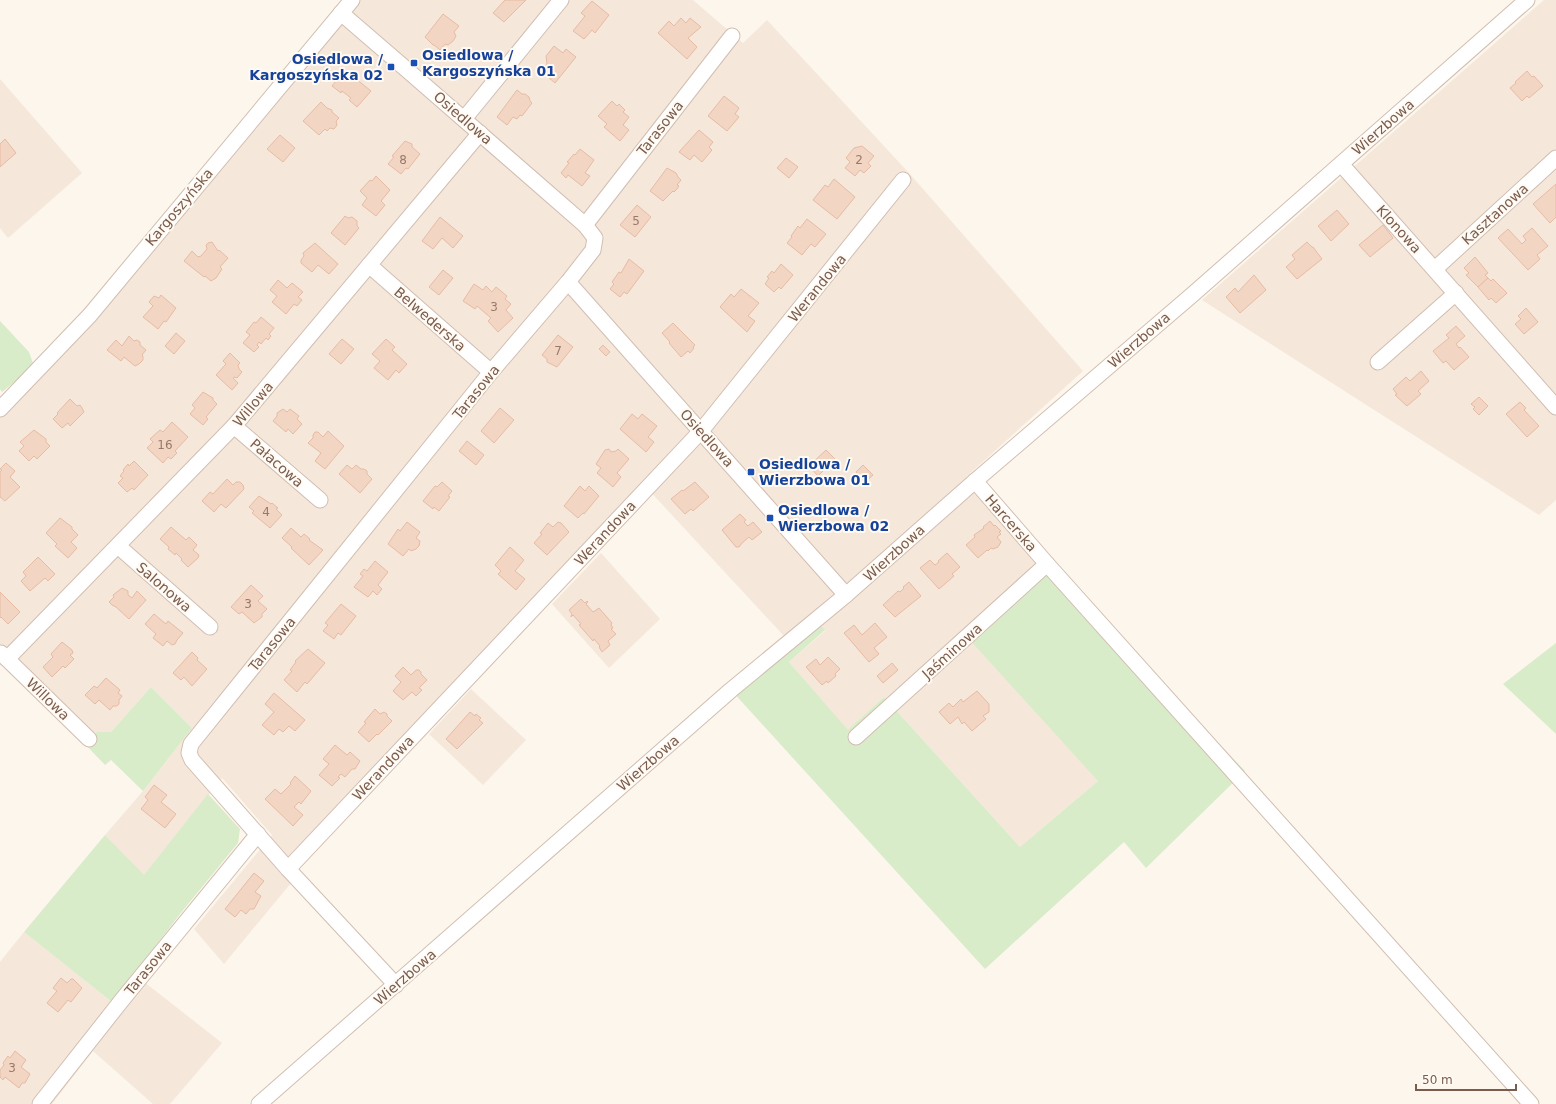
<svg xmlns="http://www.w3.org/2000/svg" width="1556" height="1104" viewBox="0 0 1556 1104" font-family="'DejaVu Sans',sans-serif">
<rect width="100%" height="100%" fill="#fdf6ec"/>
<g fill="#f5e8da">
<polygon points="352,0 693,0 743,43 767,20 909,173 1083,371 966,477 1041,563 1098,781 1020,847 884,697 848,731 789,662 825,631 812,613 784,636 646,487 289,869 296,877 224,964 194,929 272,835 222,778 144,876 105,835 143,791 192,728 151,687 111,732 96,733 85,743 0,662 0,400 131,264"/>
<polygon points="1544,0 1556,0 1556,500 1539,515 1202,300"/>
<polygon points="0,79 82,173 8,238 0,228"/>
<polygon points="601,553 660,619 609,668 552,604"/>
<polygon points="471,689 526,740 483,785 429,734"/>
<polygon points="24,932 112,1002 134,974 222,1043 170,1104 153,1104 93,1051 52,1104 0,1104 0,962"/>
</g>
<g fill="#d8ecc9">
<polygon points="0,321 29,352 34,366 2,392 0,389"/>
<polygon points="1047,564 1245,771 1146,868 1124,842 985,969 731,690 816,620 825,630 789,662 848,730 884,697 1020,847 1098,781 967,637"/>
<polygon points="1556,643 1556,734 1503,684"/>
<polygon points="151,687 192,728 143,791 111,760 105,765 86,745 97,732 111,732"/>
<polygon points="208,794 240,829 238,843 180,914 112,1002 24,932 105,835 144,875"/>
</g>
<g fill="#f3d5c3" stroke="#e6bba3">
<polygon points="505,0 526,0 504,22 493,13"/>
<polygon points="592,1 609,15 595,33 592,30 584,39 573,31 585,16 581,13"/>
<polygon points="443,14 459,26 454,32 456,36 453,41 448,45 445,44 440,50 434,45 433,45 425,37"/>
<polygon points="681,18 686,23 690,18 701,27 688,38 697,47 687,59 658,33 669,21 674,26"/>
<polygon points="554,46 563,53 566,49 576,57 555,83 541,71 547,64 546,56"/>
<polygon points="345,70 371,91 357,107 349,100 351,98 342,91 341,93 332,86"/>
<polygon points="1527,71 1532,77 1534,76 1543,86 1529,98 1527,96 1522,101 1510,88 1516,83 1515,82"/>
<polygon points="517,90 522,94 525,94 529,97 530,101 532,103 522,116 520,115 517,119 513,117 507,125 497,117"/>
<polygon points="724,96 739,108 735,114 739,117 727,131 708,116"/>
<polygon points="612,101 617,106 619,104 625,110 623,112 629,117 623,125 629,130 620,141 604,127 607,124 598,116"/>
<polygon points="321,102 327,108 332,110 332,112 339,118 336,121 337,125 334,129 330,128 327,131 325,129 319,135 303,121"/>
<polygon points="699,130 713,142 709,147 712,150 702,162 694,155 690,160 679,152"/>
<polygon points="280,135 295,148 283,162 267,149"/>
<polygon points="5,139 16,153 0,167 0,144"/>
<polygon points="405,141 412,144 412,147 420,154 408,169 406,168 401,174 388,164 394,157 392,156"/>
<polygon points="862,146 874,156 868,163 871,166 864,173 860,170 855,176 845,168 850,162 846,158 854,148"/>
<polygon points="580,149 594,160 585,173 590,176 582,186 568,175 566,178 561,173 569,163 567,162 574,154 575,155"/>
<polygon points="786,158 798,167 789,178 777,168"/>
<polygon points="667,168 676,173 678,177 681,180 677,185 679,186 677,189 674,192 673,191 663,201 650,191"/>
<polygon points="376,176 390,190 381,201 385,205 376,216 362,205 367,198 360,191 370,180 372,181"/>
<polygon points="834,179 855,197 837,219 813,200 825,185 828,187"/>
<polygon points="1556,184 1556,217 1550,223 1533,204"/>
<polygon points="637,205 651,217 635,237 620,225"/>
<polygon points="1337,210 1349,224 1331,241 1318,226"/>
<polygon points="345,216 348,218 352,217 357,221 357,226 359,228 345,245 331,233"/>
<polygon points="440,217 463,236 453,248 442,238 433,249 422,241"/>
<polygon points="807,219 826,234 815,247 811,244 802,255 787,243 792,237 791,236 798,226 800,228"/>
<polygon points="1383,225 1393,238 1370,257 1359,245"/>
<polygon points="1532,228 1548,246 1537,255 1540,259 1528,270 1498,238 1508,229 1522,244 1526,240 1523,236"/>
<polygon points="212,242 218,251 219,250 228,258 220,267 222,269 216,278 211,281 205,276 204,277 184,261 192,251 198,257 201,256 207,249 206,245 208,243"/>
<polygon points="1307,242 1312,247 1313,247 1322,259 1297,279 1286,267 1295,259 1292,255"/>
<polygon points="315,243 338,264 329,274 318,265 312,272 301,263 301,260 304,256 303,253"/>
<polygon points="1475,257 1488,273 1485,275 1488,278 1478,287 1466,275 1469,273 1464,268"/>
<polygon points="629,259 644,271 627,294 624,292 620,297 610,289 614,284 612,282 619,272 621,273"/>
<polygon points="781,264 793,275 781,289 779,287 774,292 765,284 769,278 767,277 772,271 774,273"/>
<polygon points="443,270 453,278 439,295 429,287"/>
<polygon points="1254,275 1266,290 1240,313 1226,297 1235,288 1238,292"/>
<polygon points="1488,278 1491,281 1493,279 1507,293 1496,303 1491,298 1489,300 1478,287"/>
<polygon points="278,280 287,288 292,283 303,292 298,297 302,300 297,306 294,304 286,314 272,302 277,296 270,290"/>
<polygon points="474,284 483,290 486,286 492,292 496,287 507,296 505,299 511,304 506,310 513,318 498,332 488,321 491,318 477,306 475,309 463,301"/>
<polygon points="741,289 759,303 748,316 755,321 747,332 720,307 731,294 734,297"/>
<polygon points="161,295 176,308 166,322 164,321 158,329 143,317 153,306 149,302 154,296 159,298"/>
<polygon points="1526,308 1538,322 1524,334 1515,324 1521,319 1518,316"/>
<polygon points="261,317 274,328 269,334 271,336 268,340 266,338 261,344 259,342 257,345 259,347 254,352 243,343 250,335 246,332 254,322 256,323"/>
<polygon points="673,323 695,345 693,347 694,348 690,353 688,351 681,357 669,343 670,342 662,333"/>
<polygon points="1456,326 1465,336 1456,344 1459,348 1460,347 1469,357 1454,370 1446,361 1443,363 1433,351 1449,338 1446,335"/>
<polygon points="176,333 185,341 174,354 165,346"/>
<polygon points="558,335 573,347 557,367 547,362 547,359 542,355"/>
<polygon points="129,336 134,341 137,340 140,342 140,345 146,350 142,355 143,356 143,360 139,364 135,366 124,357 121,361 107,350 116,340 122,346"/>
<polygon points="342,339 354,349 341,364 329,354"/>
<polygon points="386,339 395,347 392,350 407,364 399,373 396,370 388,380 374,368 380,361 372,354"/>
<polygon points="603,345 610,352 606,356 599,349"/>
<polygon points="230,353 240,363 238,365 239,369 242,372 237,378 235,377 233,378 238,383 232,390 216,375 226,364 223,361"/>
<polygon points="1421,371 1429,381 1418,391 1421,394 1407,406 1395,395 1397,394 1393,389 1406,377 1410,381"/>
<polygon points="203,392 213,398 213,400 217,404 206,417 208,419 203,425 190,414 195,408 192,405"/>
<polygon points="1479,397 1488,406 1479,415 1473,409 1475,407 1471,404"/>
<polygon points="70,399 77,406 80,405 82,408 84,412 70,426 68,423 62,428 53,419 58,414 57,413"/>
<polygon points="1520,402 1526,408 1524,410 1539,426 1527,437 1506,414"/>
<polygon points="500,408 514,420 494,443 481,431"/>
<polygon points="283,409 287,412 290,409 299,416 297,419 302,424 293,434 288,429 286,432 273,421 277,416 277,413"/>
<polygon points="632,414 638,419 642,414 657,426 648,437 654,442 646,452 620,429"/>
<polygon points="172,422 188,437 175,451 177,453 171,459 168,457 163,463 147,448 153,442 150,439 160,430 163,432"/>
<polygon points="34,430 46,439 46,442 50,446 37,459 34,456 29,461 19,451 24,446 20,442"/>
<polygon points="328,431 344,446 325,469 315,461 321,453 308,443 313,438 313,435 315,432 318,432 323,437"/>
<polygon points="467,441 484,455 476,465 459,451"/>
<polygon points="609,449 611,452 616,451 618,449 629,459 617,473 621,477 613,487 597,473 601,468 596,464 605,450"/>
<polygon points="826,450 835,459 818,476 809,466"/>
<polygon points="134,461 148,475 134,490 132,488 127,492 118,483 123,478 120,476 124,471 123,470 128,464 129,466"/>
<polygon points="6,463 15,471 10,477 20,487 5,501 0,497 0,472 2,470 0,469"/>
<polygon points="347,465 352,469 356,465 361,469 364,469 367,471 367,474 372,479 360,493 339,474"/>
<polygon points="863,465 873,475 865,482 856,472"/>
<polygon points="227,479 233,485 236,482 240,482 243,485 244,489 226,508 221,504 214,512 202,501 210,492 213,494"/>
<polygon points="442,482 452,491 448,496 450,497 439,511 434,507 433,509 423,501 435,486 437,487"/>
<polygon points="695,482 709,497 693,511 691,509 685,514 671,499 682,490 683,491"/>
<polygon points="580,486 585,491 589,486 599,496 584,514 583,513 578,518 564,506"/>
<polygon points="259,496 271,504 272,503 278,508 276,509 282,515 270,528 252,513 254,511 249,507"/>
<polygon points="740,514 746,520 744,522 748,526 753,522 762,532 752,540 749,537 742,543 739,547 736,547 722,530"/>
<polygon points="60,518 72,527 72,529 78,535 71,542 77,548 68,558 55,546 57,544 46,533"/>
<polygon points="990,521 994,526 995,525 1001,531 999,532 1001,534 997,537 1001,542 998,547 993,549 991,548 988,551 987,550 978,558 966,545 975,537 974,535 984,528 983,527"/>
<polygon points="407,522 420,532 416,538 420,541 419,546 416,549 411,551 409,549 403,556 388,544 398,529 400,531"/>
<polygon points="558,522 561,523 569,532 547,555 534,543 542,534 540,533 548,523 553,527"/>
<polygon points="171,527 186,540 189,537 197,545 193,550 199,555 198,558 188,567 181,560 182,559 176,553 175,555 168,549 169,547 160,539"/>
<polygon points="291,528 301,537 304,534 310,539 309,540 323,550 309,565 291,548 292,547 282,538"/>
<polygon points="510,547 524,560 515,571 525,579 516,590 498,574 501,571 495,565"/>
<polygon points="947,553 960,567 952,574 954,576 939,589 920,568 930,560 935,565 939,562 938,561"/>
<polygon points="38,557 55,574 48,581 45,578 30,591 21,581 26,576 23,572"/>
<polygon points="375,561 388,572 378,585 382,589 377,595 373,591 368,597 354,587 363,576 360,574 364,569 367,571"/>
<polygon points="909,582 921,596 895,617 883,605 898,591 900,592 904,588 903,587"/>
<polygon points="251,585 263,596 258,601 267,609 262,614 262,617 254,623 242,612 239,614 231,607"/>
<polygon points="122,588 128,591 128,595 132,598 137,591 146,600 129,619 116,607 112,605 109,602 114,597 113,595"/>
<polygon points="0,592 20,612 8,624 1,617 0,618"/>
<polygon points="581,599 585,603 587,601 588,602 586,604 593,612 599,608 612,623 611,625 613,628 611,629 616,634 608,641 610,645 602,652 599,647 600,646 594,639 593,641 579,625 581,624 573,615 571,617 571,616 572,614 569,610"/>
<polygon points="341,604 356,616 341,635 338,633 334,639 323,631 328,625 325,623"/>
<polygon points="154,614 166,624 168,621 183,633 177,640 175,644 172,645 167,641 163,646 153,638 156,634 145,624"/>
<polygon points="875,623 887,637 874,648 879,654 869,662 844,633 854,625 862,635"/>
<polygon points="62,642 72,650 73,653 70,655 74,659 65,668 63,666 52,677 43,667 53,657 51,654"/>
<polygon points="308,649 325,663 307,684 305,682 297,692 284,680 292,671 290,670 296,662 295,661"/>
<polygon points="192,652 198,658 197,660 207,669 192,686 184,677 181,680 173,673"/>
<polygon points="828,657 840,669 835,674 836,676 828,683 827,681 822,685 806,667 816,659 820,665"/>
<polygon points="892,663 898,670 883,683 877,676"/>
<polygon points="403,667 411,675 416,670 419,670 421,672 421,674 427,680 419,688 422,690 416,696 412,692 403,700 393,691 401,682 395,676"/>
<polygon points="106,678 120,690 118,693 122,696 119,700 119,704 117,706 113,706 110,710 99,700 95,704 85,695 94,686 97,688"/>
<polygon points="977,691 989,704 989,712 983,716 986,719 972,731 964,722 962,724 958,717 950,724 939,712 949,703 953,707 961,699 963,702"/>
<polygon points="274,693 305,720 295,731 289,726 283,732 279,729 274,735 262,725 274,712 265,704"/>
<polygon points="375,709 380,714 384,712 387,714 387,716 392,721 378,735 377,734 369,742 358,732 366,723 364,722"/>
<polygon points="470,712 475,716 476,714 481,718 479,720 483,723 457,749 446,739"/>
<polygon points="335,745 347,755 350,752 360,761 355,769 352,769 345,777 341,774 338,777 340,778 332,786 319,775 329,764 323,759"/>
<polygon points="295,776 311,791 301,804 299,802 294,807 303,815 293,826 265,799 275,789 281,794 291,784 290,783"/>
<polygon points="154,785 167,795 161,802 176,814 165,828 141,809 148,800 145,797"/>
<polygon points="254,873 264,881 255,892 261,896 254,909 250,909 246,914 241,910 235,917 225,909"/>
<polygon points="61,978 67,983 71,979 73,979 82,988 71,1002 68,1000 58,1012 47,1003 57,991 53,988"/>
<polygon points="15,1051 26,1060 21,1067 30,1074 25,1083 22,1083 19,1088 5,1077 3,1080 0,1077 0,1070 4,1065 3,1063 8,1056 10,1058"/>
</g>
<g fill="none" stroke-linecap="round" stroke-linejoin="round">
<g stroke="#d1beb0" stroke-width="17">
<g id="minor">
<polyline points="341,13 406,69 585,225 595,238 593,250 568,282 491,372 191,744 189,753 192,760 288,869 396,985"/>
<polyline points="464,119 561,0"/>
<polyline points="1341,164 1556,407"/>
<polyline points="585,225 732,36"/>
<polyline points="369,265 491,372"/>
<polyline points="1435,269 1556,158"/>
<polyline points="568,282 846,595"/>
<polyline points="1378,362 1456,293"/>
<polyline points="0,409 90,315 352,0"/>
<polyline points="234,426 320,500"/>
<polyline points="975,481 1047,564 1531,1104"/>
<polyline points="118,546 210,627"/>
<polyline points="1,653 89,739"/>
<polyline points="7,659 234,426 480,133"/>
<polyline points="856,737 1047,564"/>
<polyline points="288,869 701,431 903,180"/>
<polyline points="40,1104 122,1000 258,834"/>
<polyline points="259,1104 731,690 846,595 975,481 1192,295 1527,0"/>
</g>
</g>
<use href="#minor" stroke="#fff" stroke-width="15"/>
</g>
<g fill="#1a4fb4" stroke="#fffaf3" stroke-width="1.5">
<rect x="410" y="59" width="8" height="8" rx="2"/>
<rect x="387" y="63" width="8" height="8" rx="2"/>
<rect x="747" y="468" width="8" height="8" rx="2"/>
<rect x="766" y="514" width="8" height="8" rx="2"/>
</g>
<g text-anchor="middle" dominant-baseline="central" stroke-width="4" stroke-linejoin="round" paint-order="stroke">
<g font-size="12" fill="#987a6a">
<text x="403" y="160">8</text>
<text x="859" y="160">2</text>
<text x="636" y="221">5</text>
<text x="494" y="307">3</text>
<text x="558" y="351">7</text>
<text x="165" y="445">16</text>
<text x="266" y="512">4</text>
<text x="248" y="604">3</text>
<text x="12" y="1068">3</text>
</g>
<g font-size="14" font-weight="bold" fill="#164399" stroke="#fffaf3" text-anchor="start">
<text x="422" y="55">Osiedlowa /<tspan x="422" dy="16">Kargoszyńska 01</tspan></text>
<text x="383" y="59" text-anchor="end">Osiedlowa /<tspan x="383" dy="16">Kargoszyńska 02</tspan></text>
<text x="759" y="464">Osiedlowa /<tspan x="759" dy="16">Wierzbowa 01</tspan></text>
<text x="778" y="510">Osiedlowa /<tspan x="778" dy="16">Wierzbowa 02</tspan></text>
</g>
<g font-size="14" fill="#7a5c4d" stroke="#fffaf3">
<text transform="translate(463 118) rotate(41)">Osiedlowa</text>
<text transform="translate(1383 127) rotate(-41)">Wierzbowa</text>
<text transform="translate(660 128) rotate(-52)">Tarasowa</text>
<text transform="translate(179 207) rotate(-50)">Kargoszyńska</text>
<text transform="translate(1495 214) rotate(-42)">Kasztanowa</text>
<text transform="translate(1399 229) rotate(48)">Klonowa</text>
<text transform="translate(817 288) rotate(-51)">Werandowa</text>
<text transform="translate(430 319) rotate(41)">Belwederska</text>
<text transform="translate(1139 340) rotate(-41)">Wierzbowa</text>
<text transform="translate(476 392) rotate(-51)">Tarasowa</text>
<text transform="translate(253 404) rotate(-50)">Willowa</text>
<text transform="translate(707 438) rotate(48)">Osiedlowa</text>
<text transform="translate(277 463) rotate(41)">Pałacowa</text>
<text transform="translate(1011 523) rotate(49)">Harcerska</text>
<text transform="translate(605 533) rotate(-47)">Werandowa</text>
<text transform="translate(894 553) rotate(-42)">Wierzbowa</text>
<text transform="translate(164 587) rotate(41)">Salonowa</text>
<text transform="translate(272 644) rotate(-51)">Tarasowa</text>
<text transform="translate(952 651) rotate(-42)">Jaśminowa</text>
<text transform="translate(48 699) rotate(44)">Willowa</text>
<text transform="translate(648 763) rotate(-41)">Wierzbowa</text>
<text transform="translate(383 768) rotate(-47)">Werandowa</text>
<text transform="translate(148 968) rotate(-51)">Tarasowa</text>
<text transform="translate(405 977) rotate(-41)">Wierzbowa</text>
</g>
</g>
<path d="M1416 1084v6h100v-6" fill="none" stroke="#7a5c4d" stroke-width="2"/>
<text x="1422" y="1084" font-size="12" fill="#7a5c4d" stroke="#fffaf3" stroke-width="3" paint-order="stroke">50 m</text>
</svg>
